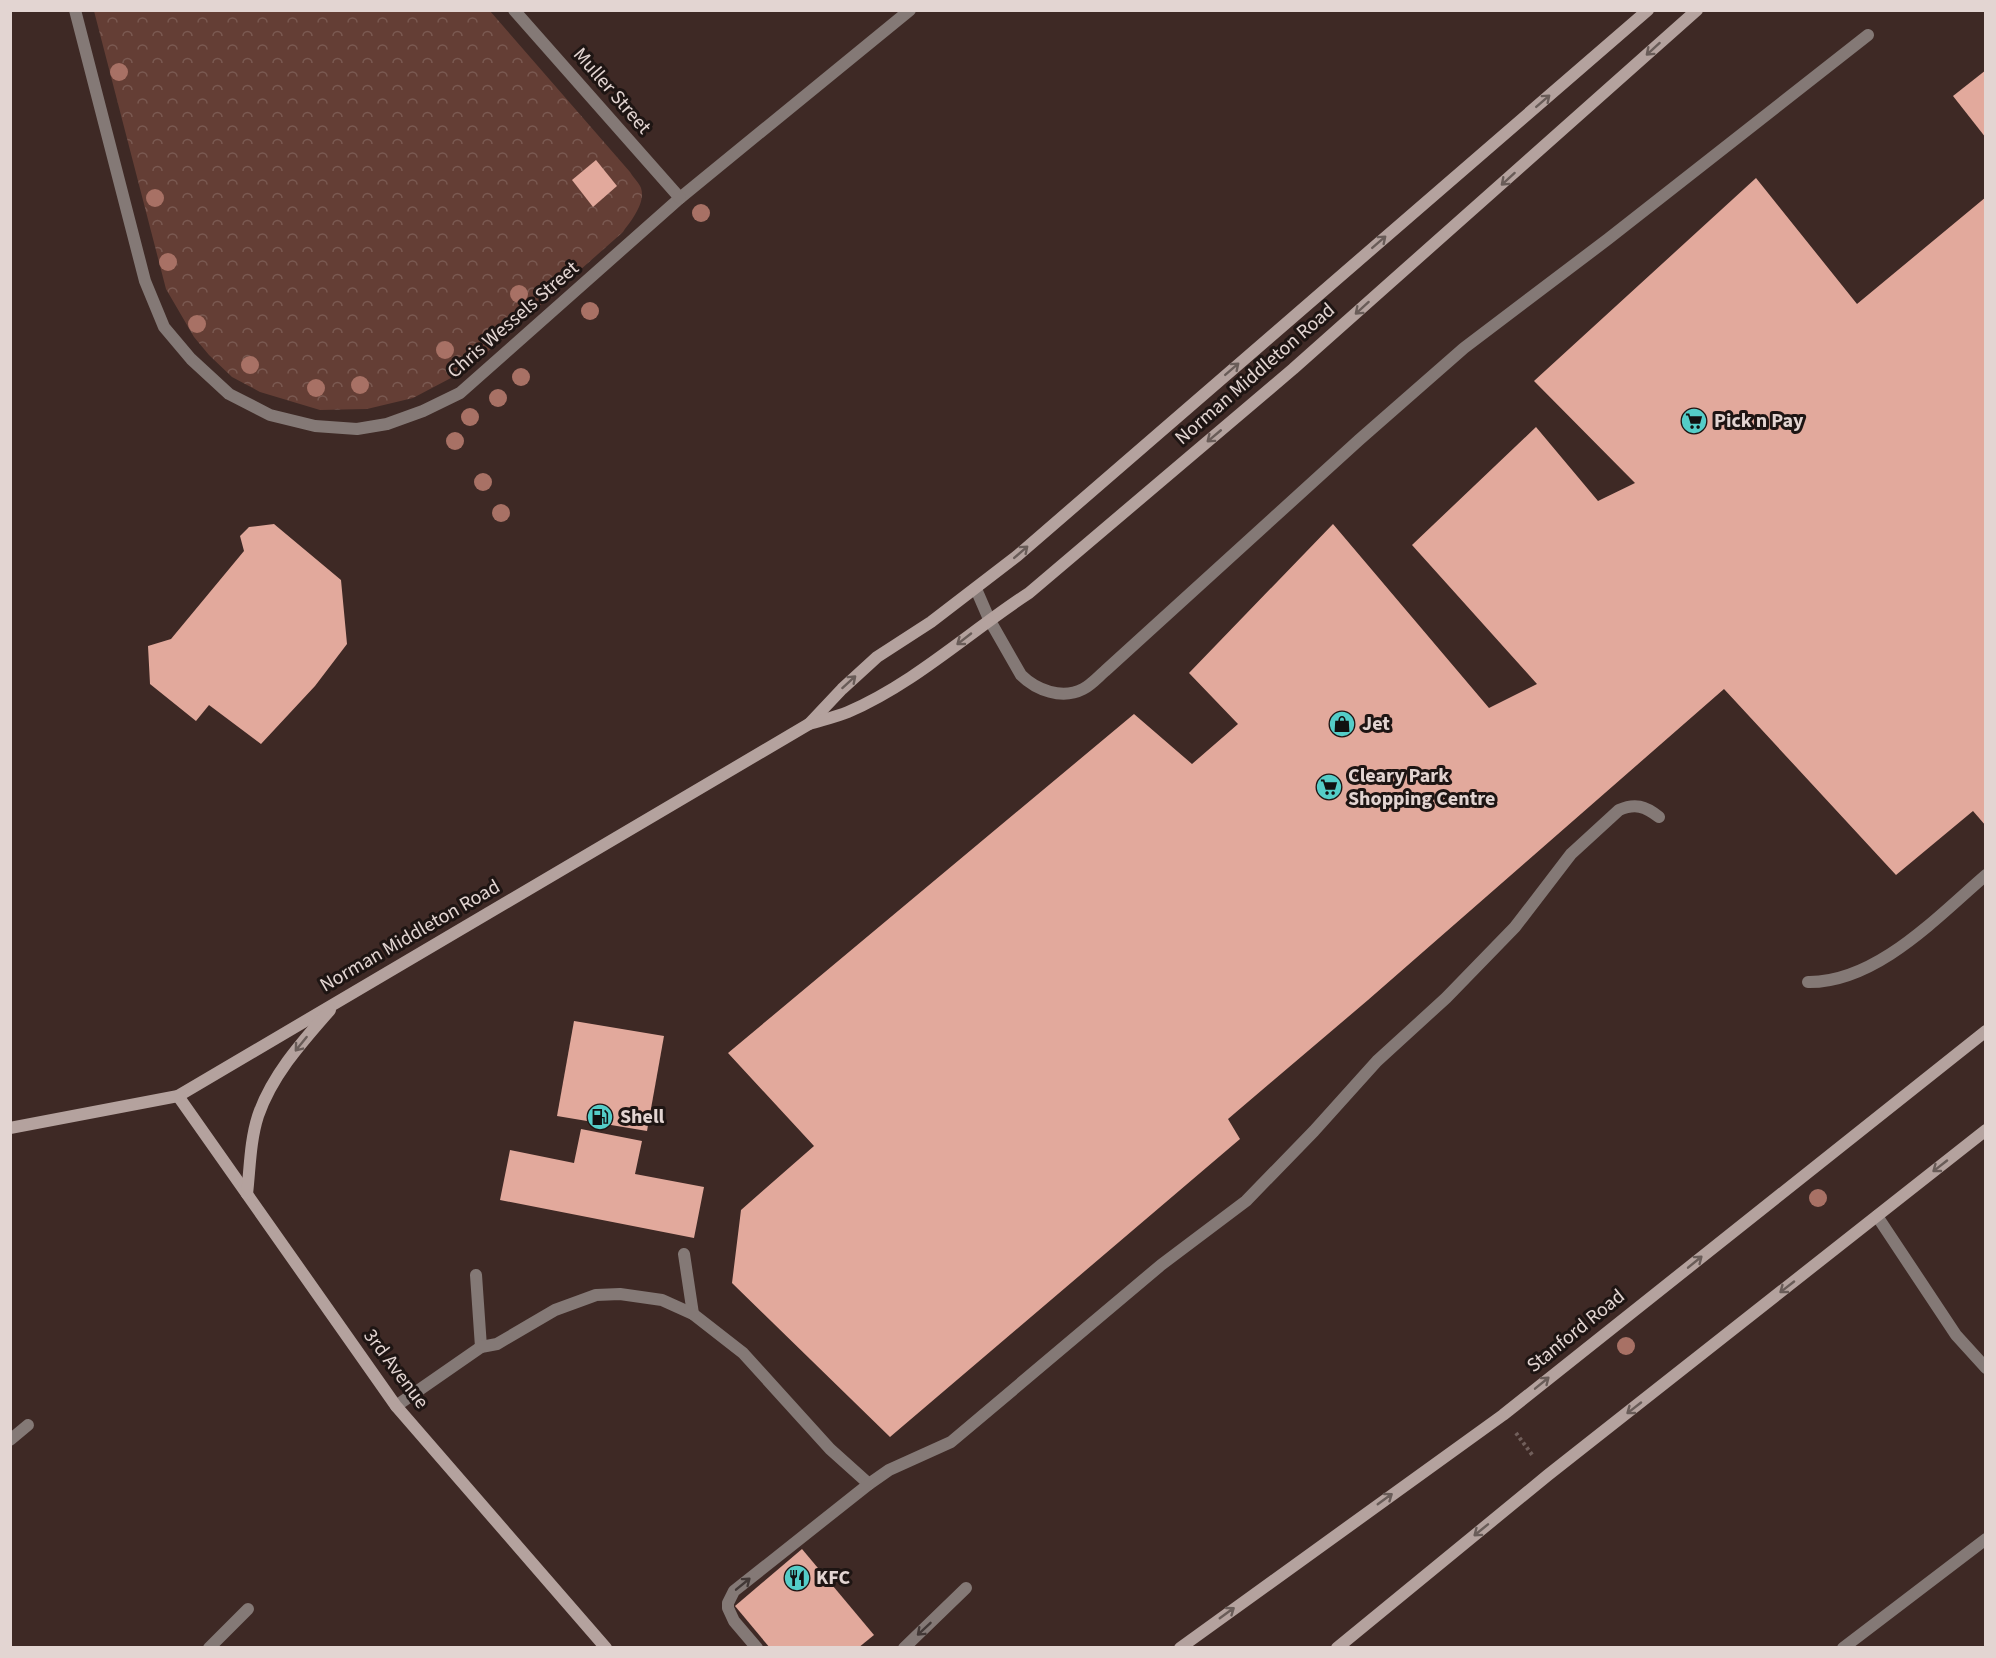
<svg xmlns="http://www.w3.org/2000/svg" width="1996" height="1658" viewBox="0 0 1996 1658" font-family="'Source Sans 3',sans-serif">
<defs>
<pattern id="forest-crowns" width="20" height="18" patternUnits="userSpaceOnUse" patternTransform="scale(1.5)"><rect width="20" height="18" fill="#643e35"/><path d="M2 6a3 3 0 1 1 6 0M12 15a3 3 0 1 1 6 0" fill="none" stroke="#7a5951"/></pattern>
</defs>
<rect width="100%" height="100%" fill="#3e2925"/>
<path fill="url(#forest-crowns)" d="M94 11H490L630 172C633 177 639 183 641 188 646 203 631 221 623 232L468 369 413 398 367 409 320 410 260 392 232 377 209 355 194 337 166 289Z"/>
<g fill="#e2a99c">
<polygon points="1986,70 1986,138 1953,96"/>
<polygon points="596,160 617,186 593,207 572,180"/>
<polygon points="1756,178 1857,304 1986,197 1986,826 1973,811 1896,875 1724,689 1368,1000 1228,1119 1240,1139 890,1437 732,1283 741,1210 814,1146 728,1053 1134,714 1192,764 1238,724 1189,673 1333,524 1489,708 1537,684 1412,545 1536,427 1598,501 1635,483 1534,381"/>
<polygon points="274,524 341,580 347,644 315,686 261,744 209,705 196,721 150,684 148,646 171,639 244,551 240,536 249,527"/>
<polygon points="574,1021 664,1036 647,1131 557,1116"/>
<polygon points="581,1129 642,1141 635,1174 704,1187 694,1238 500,1200 510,1150 574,1163"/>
<polygon points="802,1549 874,1635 858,1648 770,1648 735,1606"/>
</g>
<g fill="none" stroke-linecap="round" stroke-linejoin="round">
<polyline stroke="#715f5b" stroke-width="4" stroke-dasharray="3 3" stroke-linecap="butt" points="1516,1433 1533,1456"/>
<g stroke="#847976" stroke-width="12">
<path d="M976 589 989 619 1021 675C1036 690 1062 700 1083 689 1091 685 1098 677 1105 671L1359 440 1464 348 1608 239 1868 35"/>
<path d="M1808 982C1876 983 1937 917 1986 875"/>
<polyline points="1877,1216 1956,1335 1986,1368"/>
<polyline points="684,1254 693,1314"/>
<polyline points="476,1275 481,1347"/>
<polyline points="396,1406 481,1347 497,1344 555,1310 596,1295 620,1294 662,1300 693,1314 743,1353 830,1449 869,1484"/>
<path d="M757 1648 734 1621 728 1608V1603L734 1591 869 1484 889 1470 951 1442 1161 1265 1246 1201 1314 1131 1377 1061 1446 998 1515 927 1571 854 1619 810C1635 803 1645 806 1659 817"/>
<polyline points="904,1648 966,1588"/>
<polyline points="1843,1648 1986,1539"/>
</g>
<g stroke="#847976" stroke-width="12">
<polyline points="75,10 145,281 164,327 191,359 229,394 270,415 315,426 357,429 387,424 423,411 460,393 680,198 910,10"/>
<polyline points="514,10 680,198"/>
<polyline points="10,1440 28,1425"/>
<polyline points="209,1648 248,1609"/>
</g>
<g stroke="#b4a29e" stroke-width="12">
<polyline points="809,724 842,689 877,657 931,622 1017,556 1648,10"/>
<polyline points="178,1096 396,1406 606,1648"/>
<path d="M10 1128 178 1096 809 724C822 720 836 717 848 712 915 683 969 632 1029 593L1293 369 1697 10"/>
<path d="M247 1194C250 1168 250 1141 258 1116 272 1075 302 1042 330 1010"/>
<polyline points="1180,1648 1503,1415 1986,1031"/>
<polyline points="1337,1648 1548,1475 1986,1130"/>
</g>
</g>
<g fill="#a87165">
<circle cx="119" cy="72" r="9"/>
<circle cx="155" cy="198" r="9"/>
<circle cx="701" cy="213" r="9"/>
<circle cx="168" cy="262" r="9"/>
<circle cx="519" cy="294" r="9"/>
<circle cx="590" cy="311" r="9"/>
<circle cx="197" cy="324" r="9"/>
<circle cx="445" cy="350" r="9"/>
<circle cx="250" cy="365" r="9"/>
<circle cx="521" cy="377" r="9"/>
<circle cx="360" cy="385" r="9"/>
<circle cx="316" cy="388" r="9"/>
<circle cx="498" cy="398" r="9"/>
<circle cx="470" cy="417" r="9"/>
<circle cx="455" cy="441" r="9"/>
<circle cx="483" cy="482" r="9"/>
<circle cx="501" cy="513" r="9"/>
<circle cx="1818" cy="1198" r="9"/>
<circle cx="1626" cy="1346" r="9"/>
</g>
<defs><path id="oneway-shaft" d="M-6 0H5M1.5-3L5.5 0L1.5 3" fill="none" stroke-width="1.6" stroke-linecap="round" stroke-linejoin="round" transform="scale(1.5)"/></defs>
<g stroke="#695c58">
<use href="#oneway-shaft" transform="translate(1653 49) rotate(138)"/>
<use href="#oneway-shaft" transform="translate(1543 101) rotate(-41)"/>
<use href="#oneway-shaft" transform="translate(1508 179) rotate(138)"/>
<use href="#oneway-shaft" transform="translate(1379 242) rotate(-41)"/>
<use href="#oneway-shaft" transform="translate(1362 308) rotate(138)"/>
<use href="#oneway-shaft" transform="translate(1232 369) rotate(-41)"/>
<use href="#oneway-shaft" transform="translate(1214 436) rotate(140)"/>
<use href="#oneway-shaft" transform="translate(1021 552) rotate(-41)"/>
<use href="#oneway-shaft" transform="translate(964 639) rotate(142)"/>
<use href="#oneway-shaft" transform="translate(849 682) rotate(-42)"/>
<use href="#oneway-shaft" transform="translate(301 1044) rotate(129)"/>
<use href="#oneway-shaft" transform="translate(1940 1166) rotate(142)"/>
<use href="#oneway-shaft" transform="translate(1695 1262) rotate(-39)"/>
<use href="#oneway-shaft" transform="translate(1787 1287) rotate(142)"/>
<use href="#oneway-shaft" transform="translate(1542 1383) rotate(-39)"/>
<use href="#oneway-shaft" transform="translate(1634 1408) rotate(142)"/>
<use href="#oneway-shaft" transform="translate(1385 1499) rotate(-36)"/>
<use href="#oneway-shaft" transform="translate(1481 1530) rotate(141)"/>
<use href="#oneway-shaft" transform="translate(1227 1613) rotate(-36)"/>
</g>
<g stroke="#423836">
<use href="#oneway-shaft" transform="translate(743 1584) rotate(-39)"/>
<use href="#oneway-shaft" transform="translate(924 1629) rotate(137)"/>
</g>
<defs>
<g id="supermarket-disc" transform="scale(1.35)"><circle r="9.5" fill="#54cdc8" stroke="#1e1513"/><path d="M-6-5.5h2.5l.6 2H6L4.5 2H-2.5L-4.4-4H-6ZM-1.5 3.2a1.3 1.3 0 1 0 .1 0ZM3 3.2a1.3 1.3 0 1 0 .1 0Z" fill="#111"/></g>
<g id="shop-disc" transform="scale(1.35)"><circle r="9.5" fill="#54cdc8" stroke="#1e1513"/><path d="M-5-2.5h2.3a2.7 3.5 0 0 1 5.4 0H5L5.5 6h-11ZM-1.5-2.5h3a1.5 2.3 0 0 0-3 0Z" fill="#111"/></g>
<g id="fuel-disc" transform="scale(1.35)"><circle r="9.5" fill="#54cdc8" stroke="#1e1513"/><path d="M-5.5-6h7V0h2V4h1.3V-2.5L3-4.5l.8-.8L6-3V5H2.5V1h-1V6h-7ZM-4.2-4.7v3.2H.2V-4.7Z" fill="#111"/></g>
<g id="restaurant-disc" transform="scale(1.35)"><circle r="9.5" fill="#54cdc8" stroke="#1e1513"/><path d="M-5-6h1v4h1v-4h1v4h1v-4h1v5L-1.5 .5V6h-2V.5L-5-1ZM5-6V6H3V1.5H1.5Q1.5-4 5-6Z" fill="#111"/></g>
</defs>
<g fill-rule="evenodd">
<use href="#supermarket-disc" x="1694" y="421"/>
<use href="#shop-disc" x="1342" y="724"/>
<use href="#supermarket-disc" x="1329" y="787"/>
<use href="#fuel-disc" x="600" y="1117"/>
<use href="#restaurant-disc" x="797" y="1578"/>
</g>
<g text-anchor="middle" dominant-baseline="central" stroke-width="6" stroke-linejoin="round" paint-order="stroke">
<g font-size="20" fill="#e3d5d2" stroke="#1e1513">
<text transform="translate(612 91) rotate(49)">Muller Street</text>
<text transform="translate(513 320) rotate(-41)">Chris Wessels Street</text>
<text transform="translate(1255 374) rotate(-41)">Norman Middleton Road</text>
<text transform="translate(410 936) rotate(-30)">Norman Middleton Road</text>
<text transform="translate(1576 1331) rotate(-39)">Stanford Road</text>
<text transform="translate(396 1369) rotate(53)">3rd Avenue</text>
</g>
<g font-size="20" font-weight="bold" fill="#e3d5d2" stroke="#1e1513" text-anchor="start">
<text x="1714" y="421">Pick n Pay</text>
<text x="1362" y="724">Jet</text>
<text x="1348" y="776">Cleary Park<tspan x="1348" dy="23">Shopping Centre</tspan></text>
<text x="620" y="1117">Shell</text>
<text x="816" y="1578">KFC</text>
</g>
</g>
<rect width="1996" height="1658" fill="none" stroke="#e3d5d2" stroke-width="24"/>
</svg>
